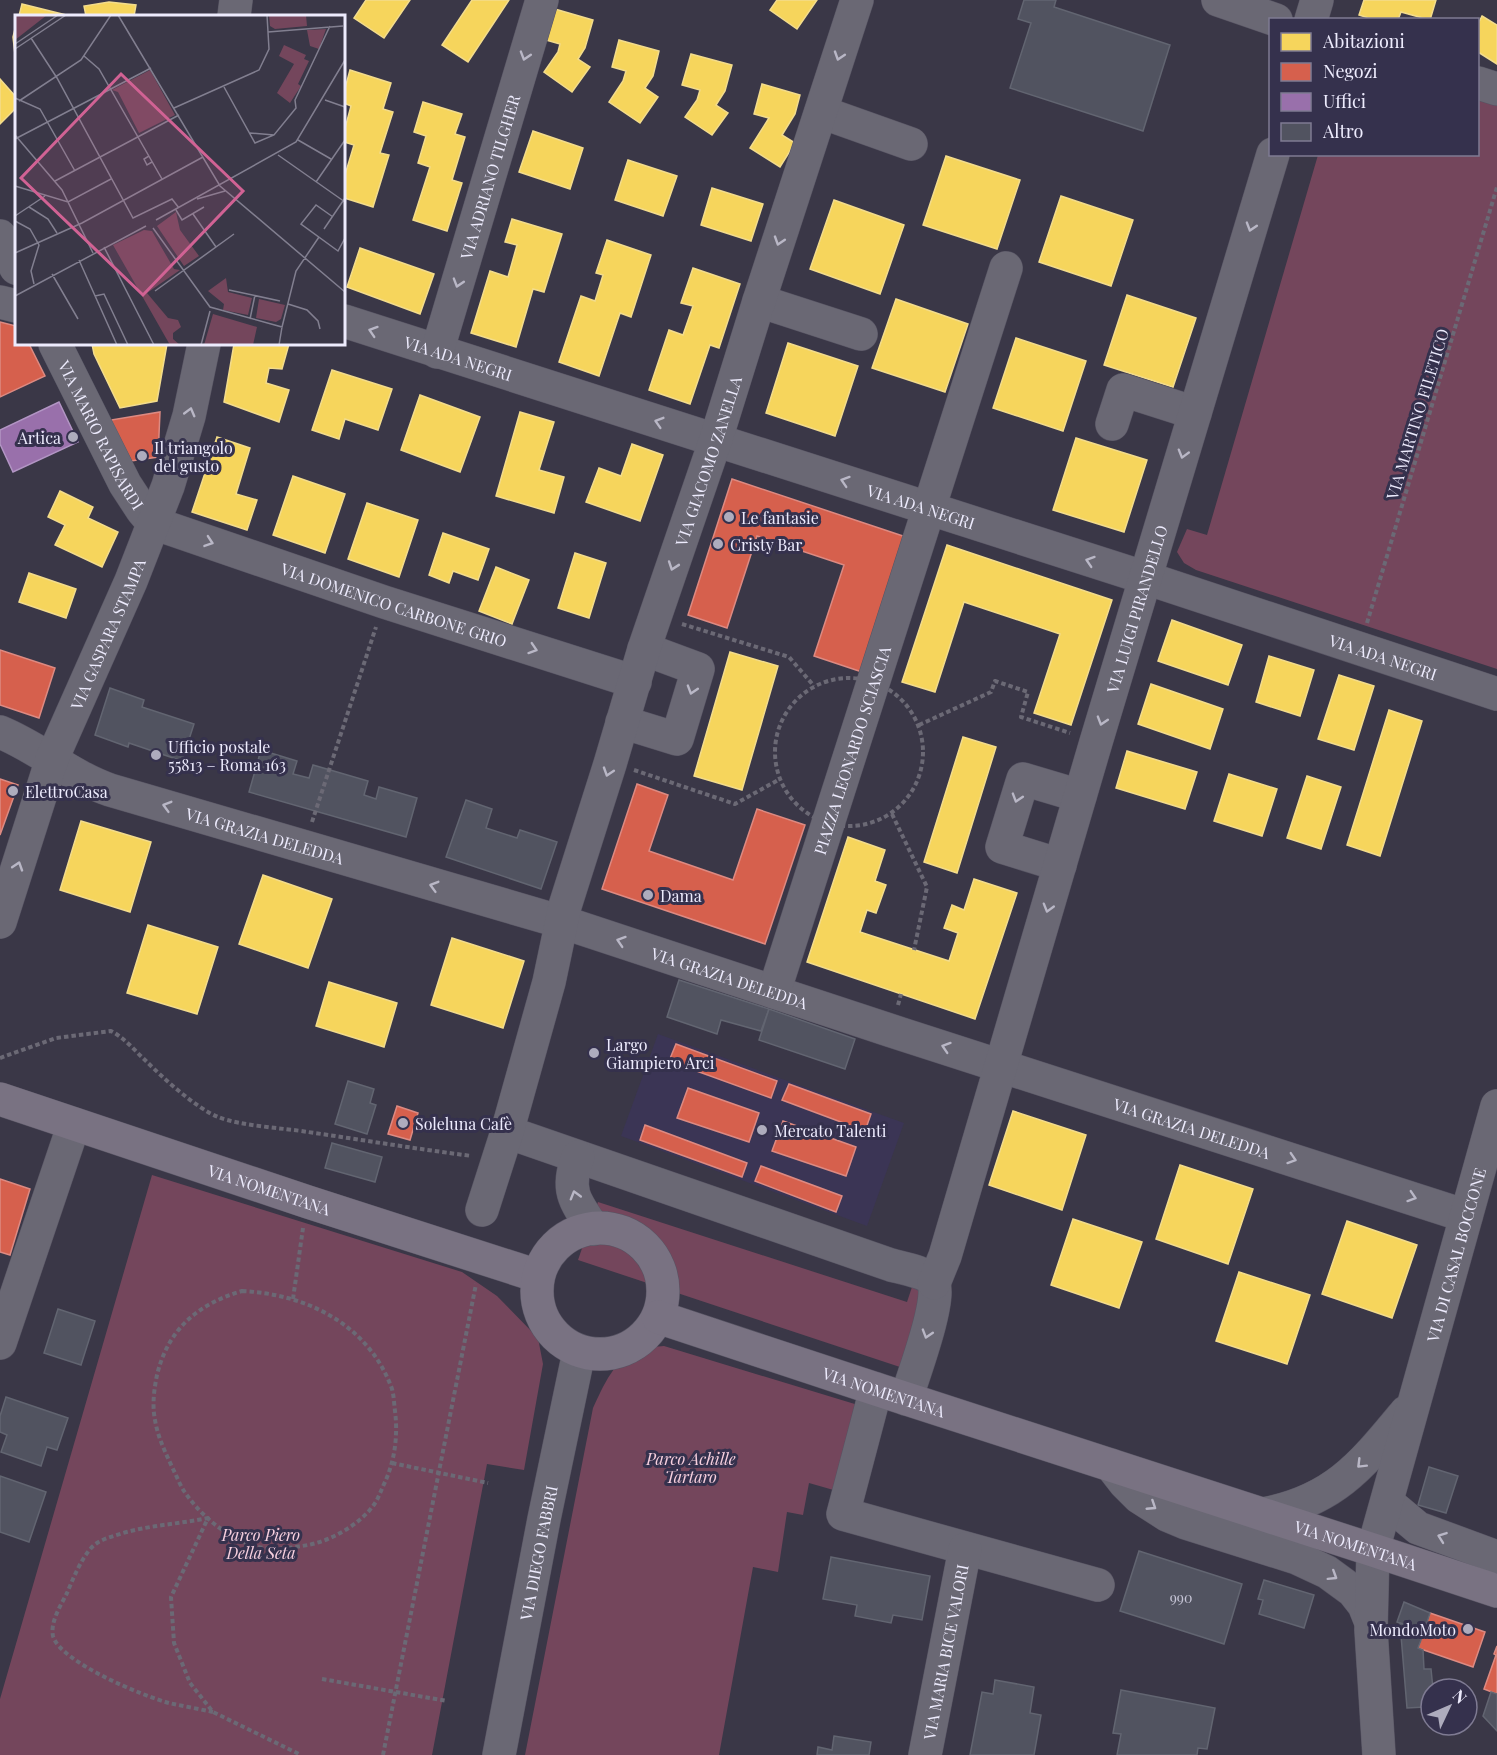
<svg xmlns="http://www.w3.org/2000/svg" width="1497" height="1755" viewBox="0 0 1497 1755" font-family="'Playfair Display',serif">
<rect width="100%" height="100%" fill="#3a3747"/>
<polygon fill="#3b3555" points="658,1034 904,1123 867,1226 621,1136"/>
<g fill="#74465c">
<polygon points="1478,97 1497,103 1497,669 1196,570 1184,563 1177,552 1187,529 1207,535 1318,155 1478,154"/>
<polygon points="152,1175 462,1272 497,1296 538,1338 543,1364 524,1470 487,1464 432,1755 0,1755 0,1699"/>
<polygon points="598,1202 907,1302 912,1287 927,1290 906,1369 578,1260"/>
<path d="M664 1346 858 1405 837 1491 809 1483 803 1515 787 1512 778 1572 753 1567 719 1755H525L593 1408C603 1387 615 1357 640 1349 647 1347 657 1347 664 1346Z"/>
</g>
<g fill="#f6d55c" stroke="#f3dc8c" stroke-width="1.5">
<polygon points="366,0 410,0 384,38 354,18"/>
<polygon points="472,0 509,0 468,62 442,45"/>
<polygon points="777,0 817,0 797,29 770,10"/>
<polygon points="1364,0 1436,0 1430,20 1401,12 1398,20 1375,20 1359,15"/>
<polygon points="109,2 136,5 134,16 86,16 84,6"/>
<polygon points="22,4 66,15 65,16 19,16"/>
<polygon points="548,7 593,20 585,48 578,59 590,67 572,92 544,72 558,52 560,44 539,38"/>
<polygon points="1482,16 1497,25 1497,64 1478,52 1478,24"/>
<polygon points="16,25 16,63 13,37"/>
<polygon points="619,40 659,51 653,76 645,88 658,97 640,123 609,102 623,81 626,71 612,67"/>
<polygon points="691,54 732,65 725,91 716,105 728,113 712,135 685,117 697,100 700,90 682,85"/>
<polygon points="350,70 391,83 383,109 393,112 380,153 389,155 373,207 344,198 344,178 354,145 344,142 344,132 351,106 344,103 344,92"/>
<polygon points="0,79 16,97 16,108 0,124"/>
<polygon points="762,84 800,95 795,114 782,135 795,143 780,167 750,148 769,118 754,114"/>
<polygon points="423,102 462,114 455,134 465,137 452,180 462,183 447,231 413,220 430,167 418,163 426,136 414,132"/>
<polygon points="533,131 583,148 570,189 519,172"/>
<polygon points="946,156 1020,180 997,249 923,225"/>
<polygon points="628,160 677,176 663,216 615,200"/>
<polygon points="712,188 763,204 751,241 701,225"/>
<polygon points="1061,196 1133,220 1111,286 1039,262"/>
<polygon points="834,200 904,225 880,294 810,269"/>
<polygon points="512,219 562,234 544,292 533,289 516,347 471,333 490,271 508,277 517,245 505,242"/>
<polygon points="607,240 651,255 631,317 620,313 599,376 559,362 581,296 595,301 603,275 596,273"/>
<polygon points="360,248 434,274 420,314 347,287"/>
<polygon points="693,268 740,284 719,348 710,345 690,404 649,390 669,330 683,335 693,306 681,303"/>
<polygon points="1127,295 1196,318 1173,387 1104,365"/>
<polygon points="896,299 968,324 945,392 872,368"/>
<polygon points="1016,338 1086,361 1063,431 993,408"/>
<polygon points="788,343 858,366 835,436 766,413"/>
<polygon points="92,344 167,344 157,401 120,408 94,354"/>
<polygon points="234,344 289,344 282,369 269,368 266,383 289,390 279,422 224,402"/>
<polygon points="332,370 392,389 378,430 345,419 339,439 312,430"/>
<polygon points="420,395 480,417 460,472 401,450"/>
<polygon points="520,412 554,422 539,470 564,477 554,513 496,496"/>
<polygon points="217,437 250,448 236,494 257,500 247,530 192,512"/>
<polygon points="1076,438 1147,460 1124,532 1053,510"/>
<polygon points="632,444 663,455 640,521 586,502 599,468 621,476"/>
<polygon points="293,476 345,494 325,553 273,535"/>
<polygon points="60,491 93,507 88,518 118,532 102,567 55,545 65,525 48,517"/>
<polygon points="367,503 418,520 399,577 348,559"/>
<polygon points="443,533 489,549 478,580 453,571 449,583 429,575"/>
<polygon points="947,545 1112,600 1071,725 1034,713 1060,634 964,602 935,692 902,682"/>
<polygon points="575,553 606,563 589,618 558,608"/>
<polygon points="496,567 529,580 512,624 479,611"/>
<polygon points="29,573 76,589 66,618 19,602"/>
<polygon points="1172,620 1242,645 1228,685 1158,661"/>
<polygon points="730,652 778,666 742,790 694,776"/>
<polygon points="1269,656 1314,670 1300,716 1256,702"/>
<polygon points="1339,675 1374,686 1354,750 1318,739"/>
<polygon points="1151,684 1223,709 1210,749 1138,724"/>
<polygon points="1389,710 1422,721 1380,856 1347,845"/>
<polygon points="963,737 996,747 957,873 924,862"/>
<polygon points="1127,751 1197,772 1185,809 1116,788"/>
<polygon points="1229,774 1277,789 1262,836 1214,821"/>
<polygon points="1307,776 1341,787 1321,849 1287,838"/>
<polygon points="81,821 151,842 130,912 60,890"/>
<polygon points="848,837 885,850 875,881 886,885 876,913 867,910 860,932 949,961 958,933 944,928 952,905 964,910 974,879 1017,893 975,1019 807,962"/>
<polygon points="263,875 332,899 308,968 239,944"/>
<polygon points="148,925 218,947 197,1014 127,993"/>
<polygon points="452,938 524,961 503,1028 431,1005"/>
<polygon points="329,982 397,1003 384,1047 316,1026"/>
<polygon points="1013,1111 1086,1135 1062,1210 989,1185"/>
<polygon points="1180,1165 1253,1189 1228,1264 1156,1239"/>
<polygon points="1073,1219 1142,1242 1119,1308 1051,1285"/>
<polygon points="1347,1221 1417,1245 1392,1318 1322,1294"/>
<polygon points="1239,1272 1310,1295 1287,1364 1216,1341"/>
</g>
<g fill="#d6604d" stroke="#dd8a82" stroke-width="1.5">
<polygon points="0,322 16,326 16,344 29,344 45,376 0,397"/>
<polygon points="160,412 158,457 131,461 111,420"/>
<polygon points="732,479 906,537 862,672 814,656 844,565 757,536 727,628 688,615"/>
<polygon points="0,650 55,668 39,718 0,705"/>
<polygon points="0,779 18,785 0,835"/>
<polygon points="637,784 668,795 649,851 733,880 757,809 805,825 765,944 602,889"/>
<polygon points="676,1044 777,1081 771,1098 669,1061"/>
<polygon points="789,1084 871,1114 865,1131 782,1100"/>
<polygon points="688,1088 759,1113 749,1142 677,1118"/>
<polygon points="397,1106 418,1113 410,1140 388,1134"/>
<polygon points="783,1121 856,1147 846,1176 772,1151"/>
<polygon points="645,1125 747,1163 742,1177 640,1140"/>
<polygon points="761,1166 842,1196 836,1212 755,1181"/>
<polygon points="0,1179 30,1189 10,1255 0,1252"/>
<polygon points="1430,1613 1485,1632 1473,1667 1418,1648"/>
<polygon points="1497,1646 1497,1694 1484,1689 1496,1655 1494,1654"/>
</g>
<polygon fill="#9970ab" stroke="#b295c4" stroke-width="1.5" points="59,402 78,442 13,472 0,444 0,430"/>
<g fill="#515360" stroke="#626571" stroke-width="1.5">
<polygon points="1024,0 1056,0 1054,7 1170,45 1143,131 1010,88 1031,23 1018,19"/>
<polygon points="110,688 144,700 142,707 194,724 182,761 129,743 128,747 95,735"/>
<polygon points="261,750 297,761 293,774 309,778 313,765 368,781 364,795 376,799 379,787 417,798 406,837 249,792"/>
<polygon points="466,800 492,809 486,828 517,838 520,830 557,842 541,889 446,857"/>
<polygon points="679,980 769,1009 761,1031 721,1020 717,1034 667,1017"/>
<polygon points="769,1009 855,1039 845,1069 759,1040"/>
<polygon points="348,1081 374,1089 370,1103 376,1105 367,1134 335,1124"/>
<polygon points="332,1143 382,1157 375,1182 325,1168"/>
<polygon points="58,1309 95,1321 81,1365 44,1353"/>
<polygon points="6,1397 68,1418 57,1450 47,1447 41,1466 1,1452 7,1435 0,1432 0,1416"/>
<polygon points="1429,1467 1458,1476 1446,1513 1418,1505"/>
<polygon points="0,1476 46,1492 29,1542 0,1532"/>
<polygon points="1139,1551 1242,1584 1224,1644 1120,1611"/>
<polygon points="831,1557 930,1576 922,1620 893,1615 891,1623 855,1616 857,1605 823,1599"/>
<polygon points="1264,1580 1314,1595 1304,1628 1259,1614 1263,1600 1258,1599"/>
<polygon points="1404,1602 1430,1613 1424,1632 1397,1622"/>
<polygon points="1400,1623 1424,1632 1418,1648 1423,1650 1424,1669 1431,1669 1433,1689 1431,1689 1431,1711 1426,1712 1425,1707 1407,1708"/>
<polygon points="995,1680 1034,1687 1030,1713 1041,1715 1034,1755 970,1755 982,1692 993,1694"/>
<polygon points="1121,1690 1215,1708 1207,1749 1198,1748 1197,1755 1117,1755 1121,1734 1113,1733"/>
<polygon points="1491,1692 1497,1694 1497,1731 1483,1716"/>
<polygon points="834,1736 871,1742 869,1755 817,1755 818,1747 832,1750"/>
</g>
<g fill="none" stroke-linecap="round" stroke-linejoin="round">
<g stroke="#575463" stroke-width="34">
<g id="minor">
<polyline points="1218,0 1276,20"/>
<polyline points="234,16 236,0"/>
<polyline points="1311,20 1317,0"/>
<polyline points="1478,83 1497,89"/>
<polyline points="821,112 911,144"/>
<polyline points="0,236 16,268"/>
<polyline points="759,301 861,334"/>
<polyline points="0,302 16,306"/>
<path id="s1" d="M344 321 1146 578 1497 694"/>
<path id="s2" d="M55 344 125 484 142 510 153 523 384 602 635 682"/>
<path id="s3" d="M437 352 542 0"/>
<polyline points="1112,424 1123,390 1195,413"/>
<polyline points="622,722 677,739 698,669 644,649"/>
<path id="s4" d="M0 732C39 748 70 776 110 790L562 922 889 1030 1466 1216"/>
<polyline points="1060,865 1002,847 1023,779 1080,796"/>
<path id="s5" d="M0 922 52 759 131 581 168 486 189 416 204 344"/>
<path id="s6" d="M774 992 1006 268"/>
<path d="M507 1132 891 1265C902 1268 927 1272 933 1282 943 1297 912 1379 906 1399"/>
<path d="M578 1157C565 1190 575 1202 594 1229"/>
<path id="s7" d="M482 1210 507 1132 549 982 565 906 610 764 644 649 716 439 759 301 857 0"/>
<path id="s8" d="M934 1283 945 1256 1096 742 1273 154"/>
<polyline points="0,1343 74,1124"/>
<polyline points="876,1389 843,1514 1098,1585"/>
<polyline points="1111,1465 1125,1483 1139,1497 1167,1515 1186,1523 1297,1558 1327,1572 1353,1591 1364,1605 1370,1620"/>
<polyline points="1387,1502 1418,1528 1497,1557"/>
<path d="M1263 1514C1334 1501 1362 1465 1406 1412"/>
<path id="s9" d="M499 1755 544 1519 579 1352"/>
<path id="s10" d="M925 1755 965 1549"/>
<path id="s11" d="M1379 1755 1371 1630 1373 1550 1497 1106"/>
</g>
</g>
<g stroke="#575463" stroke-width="34">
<g id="major">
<path id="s12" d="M0 1099 308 1202 538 1276"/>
<circle cx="600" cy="1291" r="63"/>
<path id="s13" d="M658 1317 876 1389 1373 1550 1497 1591"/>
</g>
</g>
<g stroke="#6b6975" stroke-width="4" stroke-dasharray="4.5 3" stroke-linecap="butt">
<polyline points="1367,623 1497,187"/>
<polyline points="682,624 789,657 814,686"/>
<circle cx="849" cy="752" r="74"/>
<polyline points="919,725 991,692 995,681 1028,692 1021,717 1070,733"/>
<polyline points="634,770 735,804 780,779"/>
<polyline points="892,814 927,887 914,950"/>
<polyline points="312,822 376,627"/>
<polyline points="898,1005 901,994"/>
<path d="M0 1058 56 1038 111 1031C125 1038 135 1051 146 1061 163 1078 196 1108 218 1117 241 1126 283 1128 308 1132 363 1140 417 1149 472 1156"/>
<path d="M242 1291C307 1294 369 1325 392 1389 394 1396 394 1404 395 1411 398 1435 395 1460 385 1482 381 1490 378 1500 373 1506 359 1525 330 1541 308 1545 290 1548 271 1551 254 1546 226 1537 200 1515 184 1491 180 1485 177 1477 174 1471 166 1454 158 1438 155 1420 152 1405 154 1390 157 1375 168 1329 198 1304 242 1291Z"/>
<polyline points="293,1299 303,1228"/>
<polyline points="392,1463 488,1483"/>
<polyline points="322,1679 447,1701"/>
<path d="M213 1712C199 1709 183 1706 169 1703 143 1696 60 1662 53 1636 50 1622 61 1605 67 1593 73 1579 84 1551 97 1543 105 1538 114 1536 123 1533 151 1525 179 1524 208 1518L171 1597 174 1643 190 1683 213 1712 301 1755"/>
<polyline points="383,1755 476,1284"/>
</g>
<use href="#minor" stroke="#6a6874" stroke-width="33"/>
<use href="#major" stroke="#797282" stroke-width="33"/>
</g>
<defs><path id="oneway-chevron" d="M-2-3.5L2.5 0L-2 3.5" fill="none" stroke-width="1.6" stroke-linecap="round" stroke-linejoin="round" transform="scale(1.5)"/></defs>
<g stroke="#b9b7c6">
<use href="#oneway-chevron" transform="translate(525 56) rotate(107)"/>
<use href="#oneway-chevron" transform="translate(839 56) rotate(108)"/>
<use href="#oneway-chevron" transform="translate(1251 227) rotate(107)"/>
<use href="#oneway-chevron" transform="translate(779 241) rotate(108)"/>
<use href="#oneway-chevron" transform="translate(458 283) rotate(107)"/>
<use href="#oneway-chevron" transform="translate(373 331) rotate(-162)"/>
<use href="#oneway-chevron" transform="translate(190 412) rotate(-75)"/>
<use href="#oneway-chevron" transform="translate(659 422) rotate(-163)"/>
<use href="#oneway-chevron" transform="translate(1183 454) rotate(106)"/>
<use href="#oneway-chevron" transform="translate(845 481) rotate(-162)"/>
<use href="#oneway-chevron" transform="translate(209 542) rotate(19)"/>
<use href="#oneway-chevron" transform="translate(1090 561) rotate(-162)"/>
<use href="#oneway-chevron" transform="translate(673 566) rotate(109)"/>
<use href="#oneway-chevron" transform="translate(533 649) rotate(18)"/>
<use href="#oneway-chevron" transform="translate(692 690) rotate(107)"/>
<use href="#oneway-chevron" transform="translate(1102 721) rotate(107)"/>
<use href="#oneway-chevron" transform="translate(608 772) rotate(108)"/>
<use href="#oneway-chevron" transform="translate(1017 798) rotate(107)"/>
<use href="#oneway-chevron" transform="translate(167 806) rotate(-164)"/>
<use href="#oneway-chevron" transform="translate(18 866) rotate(-72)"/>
<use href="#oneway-chevron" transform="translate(434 886) rotate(-164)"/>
<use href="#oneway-chevron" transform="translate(1048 908) rotate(106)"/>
<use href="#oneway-chevron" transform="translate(621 941) rotate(-162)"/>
<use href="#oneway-chevron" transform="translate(946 1047) rotate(-162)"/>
<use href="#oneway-chevron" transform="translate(1292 1159) rotate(18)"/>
<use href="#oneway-chevron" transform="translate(575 1195) rotate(-106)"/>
<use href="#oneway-chevron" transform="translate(1412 1197) rotate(18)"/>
<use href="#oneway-chevron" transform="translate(927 1334) rotate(107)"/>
<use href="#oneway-chevron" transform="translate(1361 1464) rotate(135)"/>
<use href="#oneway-chevron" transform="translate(1152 1506) rotate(33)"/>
<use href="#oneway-chevron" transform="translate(1442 1537) rotate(-160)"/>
<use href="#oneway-chevron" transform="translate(1333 1576) rotate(32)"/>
</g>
<g fill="#aeacbd" stroke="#35314d" stroke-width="2">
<circle cx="73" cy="437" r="6"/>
<circle cx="142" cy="456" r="6"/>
<circle cx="729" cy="517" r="6"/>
<circle cx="718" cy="544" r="6"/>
<circle cx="156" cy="755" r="6"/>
<circle cx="13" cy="791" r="6"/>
<circle cx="648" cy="895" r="6"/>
<circle cx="594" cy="1053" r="6"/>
<circle cx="403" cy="1123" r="6"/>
<circle cx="762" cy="1130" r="6"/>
<circle cx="1468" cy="1629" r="6"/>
</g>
<g text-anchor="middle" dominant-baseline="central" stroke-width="6" stroke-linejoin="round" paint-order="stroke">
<g font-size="14" fill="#c6c5d6">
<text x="1181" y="1597">990</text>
</g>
<g font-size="16" fill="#edebfd" stroke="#35314d">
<text stroke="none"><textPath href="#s3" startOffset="183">VIA ADRIANO TILGHER</textPath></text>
<text stroke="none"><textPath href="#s1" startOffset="120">VIA ADA NEGRI</textPath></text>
<text transform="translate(1417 414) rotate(-73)">VIA MARTINO FILETICO</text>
<text stroke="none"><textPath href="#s2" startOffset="102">VIA MARIO RAPISARDI</textPath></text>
<text stroke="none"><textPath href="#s7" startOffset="783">VIA GIACOMO ZANELLA</textPath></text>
<text stroke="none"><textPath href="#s1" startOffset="606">VIA ADA NEGRI</textPath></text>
<text stroke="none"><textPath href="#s2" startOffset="459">VIA DOMENICO CARBONE GRIO</textPath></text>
<text stroke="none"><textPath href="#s8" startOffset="704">VIA LUIGI PIRANDELLO</textPath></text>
<text stroke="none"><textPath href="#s5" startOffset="308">VIA GASPARA STAMPA</textPath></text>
<text stroke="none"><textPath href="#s1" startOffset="1092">VIA ADA NEGRI</textPath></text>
<text stroke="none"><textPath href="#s6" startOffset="254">PIAZZA LEONARDO SCIASCIA</textPath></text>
<text stroke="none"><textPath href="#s4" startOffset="286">VIA GRAZIA DELEDDA</textPath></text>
<text stroke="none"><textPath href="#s4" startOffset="772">VIA GRAZIA DELEDDA</textPath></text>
<text stroke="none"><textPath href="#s4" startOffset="1258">VIA GRAZIA DELEDDA</textPath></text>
<text stroke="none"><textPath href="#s12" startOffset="284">VIA NOMENTANA</textPath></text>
<text stroke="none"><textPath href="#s11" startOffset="512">VIA DI CASAL BOCCONE</textPath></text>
<text stroke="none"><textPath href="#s13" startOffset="238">VIA NOMENTANA</textPath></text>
<text stroke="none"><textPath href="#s13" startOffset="734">VIA NOMENTANA</textPath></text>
<text stroke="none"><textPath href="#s9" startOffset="206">VIA DIEGO FABBRI</textPath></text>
<text stroke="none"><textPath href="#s10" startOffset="105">VIA MARIA BICE VALORI</textPath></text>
</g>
<g font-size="16" fill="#edebfd" stroke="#35314d" text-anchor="start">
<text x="61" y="437" text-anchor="end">Artica</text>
<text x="154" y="447">Il triangolo<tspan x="154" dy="18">del gusto</tspan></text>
<text x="741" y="517">Le fantasie</text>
<text x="730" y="544">Cristy Bar</text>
<text x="168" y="746">Ufficio postale<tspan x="168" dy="18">55813 – Roma 163</tspan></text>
<text x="25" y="791">ElettroCasa</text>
<text x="660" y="895">Dama</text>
<text x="606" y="1044">Largo<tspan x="606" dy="18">Giampiero Arci</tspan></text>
<text x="415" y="1123">Soleluna Cafè</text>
<text x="774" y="1130">Mercato Talenti</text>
<text x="1456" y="1629" text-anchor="end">MondoMoto</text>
</g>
<g font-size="16" font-style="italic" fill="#f8d0df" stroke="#35314d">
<text x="691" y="1458">Parco Achille<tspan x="691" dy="18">Tartaro</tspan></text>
<text x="261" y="1534">Parco Piero<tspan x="261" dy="18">Della Seta</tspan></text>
</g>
</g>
<g transform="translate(15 15)">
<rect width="330" height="330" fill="#3a3747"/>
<path d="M0 0H32L0 25ZM254 0H291L292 11 260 14 255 11ZM311 14 304 34 295 31 292 15ZM269 30 291 40 289 44 294 46 283 69 286 71 275 88 262 78 279 49 264 41ZM135 55 160 100 124 118 103 77 97 75ZM161 197 165 215 184 241 169 251 142 211ZM129 215 137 216 159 254 165 255 132 278 153 303 163 305 166 312 158 318V324L165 330H155L98 230ZM211 263 213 277 237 283 233 300 208 295 209 289 193 276ZM244 284 270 290 266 304 261 307 241 303ZM198 299 242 312 238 330H189Z" fill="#74465c"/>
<path fill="none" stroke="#827f90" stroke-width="1.5" d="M103 0 205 171 330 277M253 17 328 11M16 23 42 63 118 203 157 184 164 193M0 29 43 0M0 34 51 0M69 41 84 54 147 164M209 72 240 128 259 120 281 93 280 85 315 11M0 83 25 94 60 156M310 85 330 92M4 86 66 45 96 0M159 93 244 55 254 34 252 0M235 118 259 120M0 120 47 175 78 238M0 124 136 53M283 125 316 144M263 140 330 187M134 141 129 144 132 150 137 147M40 166 164 100M301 167 330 125M0 171 53 187 96 164M182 184 210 176M14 192 33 204 42 218M161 195 167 205 189 192M178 199 201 232M0 201 30 181M318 202 301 190 286 209 323 236 330 223M141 205 281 127 330 45M0 206 15 214 24 230 16 256 19 269M138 213 195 292 267 312 281 256 304 222M309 214 330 183M89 232 139 330M0 238 67 208 188 142M64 245 102 330M37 259 63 304M214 275 265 286M140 276 219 219M0 281 131 211M80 281 89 279 113 330M273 289 292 295 303 306 305 314M235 304 240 280M186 330 195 296M264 330 267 312"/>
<path fill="#d16294" fill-opacity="0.15" stroke="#d16294" stroke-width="3" d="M106 59 228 176 128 280 6 163Z"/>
<rect width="330" height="330" fill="none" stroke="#edebfd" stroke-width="3"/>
</g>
<rect x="1269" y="18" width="210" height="138" fill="#35314d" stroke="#7f7b93" stroke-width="1.5"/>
<rect x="1281" y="33" width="30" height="18" fill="#f6d55c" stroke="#7f7b93" stroke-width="1.5"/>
<text x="1323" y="48" font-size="18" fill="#edebfd">Abitazioni</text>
<rect x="1281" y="63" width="30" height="18" fill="#d6604d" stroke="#7f7b93" stroke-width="1.5"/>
<text x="1323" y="78" font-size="18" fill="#edebfd">Negozi</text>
<rect x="1281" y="93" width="30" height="18" fill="#9970ab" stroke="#7f7b93" stroke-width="1.5"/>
<text x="1323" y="108" font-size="18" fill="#edebfd">Uffici</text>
<rect x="1281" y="123" width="30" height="18" fill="#515360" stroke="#7f7b93" stroke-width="1.5"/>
<text x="1323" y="138" font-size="18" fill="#edebfd">Altro</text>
<g transform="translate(1449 1707) rotate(46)"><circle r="28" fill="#35314d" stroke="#7f7b93" stroke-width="1.5"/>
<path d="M0-4.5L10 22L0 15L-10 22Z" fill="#aeacbd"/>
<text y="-9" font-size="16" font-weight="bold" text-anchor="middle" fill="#edebfd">N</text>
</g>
</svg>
